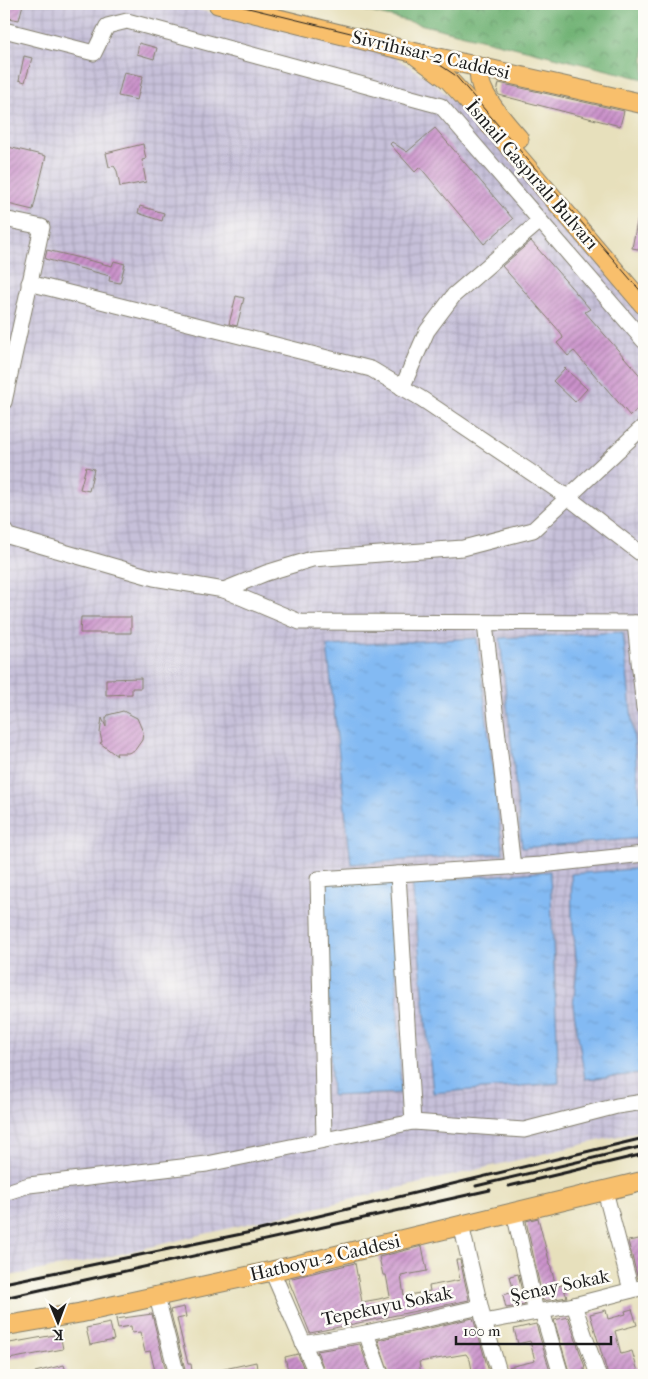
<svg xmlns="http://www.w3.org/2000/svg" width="648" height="1379" viewBox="0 0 648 1379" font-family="'IM FELL French Canon',serif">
<defs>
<pattern id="industrial-grid" width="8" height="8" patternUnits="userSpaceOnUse" patternTransform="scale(1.25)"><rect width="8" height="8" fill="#c6c0d9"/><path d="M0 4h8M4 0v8" fill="none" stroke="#aaa4ba"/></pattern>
<pattern id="forest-crowns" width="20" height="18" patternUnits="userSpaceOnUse" patternTransform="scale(1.25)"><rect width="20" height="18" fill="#72b376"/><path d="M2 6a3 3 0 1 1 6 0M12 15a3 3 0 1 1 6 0" fill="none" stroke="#5d9160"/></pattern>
<pattern id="water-ripples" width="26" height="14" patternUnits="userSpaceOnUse" patternTransform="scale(1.25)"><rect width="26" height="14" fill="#83baf3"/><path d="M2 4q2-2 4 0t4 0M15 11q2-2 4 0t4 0" fill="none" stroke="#719fd0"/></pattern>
<pattern id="building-hatch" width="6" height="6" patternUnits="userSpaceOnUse" patternTransform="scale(1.25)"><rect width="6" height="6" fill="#ca91ca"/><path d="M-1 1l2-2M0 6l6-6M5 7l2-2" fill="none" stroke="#a376a3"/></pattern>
</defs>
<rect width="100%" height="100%" fill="#fdfcf7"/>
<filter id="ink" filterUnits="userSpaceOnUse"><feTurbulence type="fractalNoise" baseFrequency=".02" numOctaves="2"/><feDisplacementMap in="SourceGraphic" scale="10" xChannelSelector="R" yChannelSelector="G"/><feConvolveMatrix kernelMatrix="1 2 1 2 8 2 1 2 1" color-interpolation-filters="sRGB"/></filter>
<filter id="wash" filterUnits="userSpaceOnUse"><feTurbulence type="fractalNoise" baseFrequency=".0096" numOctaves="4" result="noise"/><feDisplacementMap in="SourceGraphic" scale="20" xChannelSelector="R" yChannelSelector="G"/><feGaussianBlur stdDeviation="1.12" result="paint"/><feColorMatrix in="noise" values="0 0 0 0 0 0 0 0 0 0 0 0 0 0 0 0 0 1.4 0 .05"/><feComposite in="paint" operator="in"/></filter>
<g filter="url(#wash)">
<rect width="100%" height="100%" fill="#e7e0bc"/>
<polygon fill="url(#industrial-grid)" points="4,4 174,4 391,55 428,78 478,122 644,314 644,1130 99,1259 4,1277"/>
<polygon fill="url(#forest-crowns)" stroke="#476849" points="338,4 644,4 644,79"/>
<g fill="url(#water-ripples)" stroke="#506b88">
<polygon points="623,632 644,838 522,848 500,638"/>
<polygon points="477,638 503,853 351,864 327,646"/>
<polygon points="644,868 644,1068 639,1074 585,1079 573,1006 577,968 572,918 571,874"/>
<polygon points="550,871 559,1083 433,1093 412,882"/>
<polygon points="393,880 401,1093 332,1096 322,882"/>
</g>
<g id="blocks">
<g fill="url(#building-hatch)">
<polygon points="4,4 23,4 19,20 4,17"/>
<polygon points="139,43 157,48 154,59 137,54"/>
<polygon points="24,56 32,58 25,82 19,80"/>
<polygon points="124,72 143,76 137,100 118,96"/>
<polygon points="499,83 624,111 620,126 499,95 497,92"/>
<polygon points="435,128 513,219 484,244 420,167 415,172 390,144 392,142 407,152"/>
<polygon points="143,144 146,159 142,160 146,182 120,187 117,171 114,166 109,167 106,153"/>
<polygon points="4,146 46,156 33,210 4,203"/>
<polygon points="140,206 164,213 162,221 138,213"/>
<polygon points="640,207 644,207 644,250 632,248"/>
<polygon points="531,241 590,309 585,312 644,380 644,403 630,416 574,351 568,356 557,343 563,338 561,333 502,266"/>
<polygon points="47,250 112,266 114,261 125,264 120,283 109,281 110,276 45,259"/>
<polygon points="236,296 244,298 237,326 229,324"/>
<polygon points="565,368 587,389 575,402 553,381"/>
<polygon points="86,467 94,469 89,491 80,489"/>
<polygon points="81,617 131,617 131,633 80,633"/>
<polygon points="141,678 141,688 132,688 132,694 106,695 106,679"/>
<polygon points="123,711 137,718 143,732 142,740 135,750 128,753 116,753 117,756 100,743 102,742 100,733 102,718 106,727 106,718 108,715"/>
<polygon points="538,1218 556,1287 562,1285 567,1297 543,1301 526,1221"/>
<polygon points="644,1238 644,1278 638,1279 628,1241"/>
<polygon points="422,1246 427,1271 401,1276 404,1296 430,1291 429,1286 460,1280 456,1260 460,1260 469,1300 310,1333 288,1279 355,1263 362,1302 379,1299 390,1296 386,1275 383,1275 379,1257"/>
<polygon points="518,1274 525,1305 506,1308 503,1295 514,1292 510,1276"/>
<polygon points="184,1307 186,1317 177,1319 188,1364 191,1364 192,1371 186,1373 170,1310"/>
<polygon points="632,1309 637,1325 615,1331 621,1354 632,1351 639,1375 608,1375 590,1314 606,1310 608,1319 626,1314 625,1311"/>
<polygon points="152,1314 167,1375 156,1375 150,1351 145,1352 140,1332 132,1333 131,1326 118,1328 116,1319"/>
<polygon points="568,1317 585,1367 584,1368 585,1375 570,1375 554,1320"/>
<polygon points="473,1318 490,1375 473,1375 470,1360 466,1354 419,1362 421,1374 390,1375 378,1340"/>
<polygon points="110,1323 114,1340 90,1345 86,1328"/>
<polygon points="536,1324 551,1375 511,1375 509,1367 535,1361 530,1341 518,1344 514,1329"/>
<polygon points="60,1334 63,1349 4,1360 4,1344"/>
<polygon points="360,1344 371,1375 326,1375 317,1351"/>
<polygon points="298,1354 305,1372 289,1375 285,1357"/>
<polygon points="256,1362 258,1375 211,1375 211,1372"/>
<polygon points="64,1365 67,1375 36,1375 35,1372"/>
</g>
</g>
</g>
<g filter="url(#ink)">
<use href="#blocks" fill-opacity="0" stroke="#827e6c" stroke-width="1"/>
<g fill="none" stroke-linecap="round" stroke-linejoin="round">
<g stroke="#827e6c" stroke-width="17">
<g id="minor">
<polyline points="4,30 94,53 107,26 127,21 441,106 644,341"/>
<polyline points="4,219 42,227 4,402"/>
<polyline points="29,283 371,369 422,399 569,498 644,556"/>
<polyline points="402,388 427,331 454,295 540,221"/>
<polyline points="4,530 8,536 154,578 224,590 300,622 644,623"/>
<polyline points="224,590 266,573 312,559 463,548 533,530 644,426"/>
<polyline points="635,623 644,708"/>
<polyline points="485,624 513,867"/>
<polyline points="413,1122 524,1130 617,1106 644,1102"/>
<polyline points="324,1138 318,879 541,865 644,854"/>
<polyline points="605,1191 631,1290"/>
<polyline points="4,1193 29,1185 207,1164 413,1122 398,874"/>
<polyline points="514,1212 536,1312"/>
<polyline points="461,1225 484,1322 500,1375"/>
<polyline points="272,1271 317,1375"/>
<polyline points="157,1297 177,1375"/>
<polyline points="574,1305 598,1375"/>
<polyline points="542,1311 561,1375"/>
<polyline points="484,1322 574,1305 644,1287"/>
<polyline points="366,1333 381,1375"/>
<polyline points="303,1344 366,1333 480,1307"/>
</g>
</g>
<g stroke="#827e6c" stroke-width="21">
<g id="major">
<polyline points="218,4 412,52 644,104"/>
<polyline points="417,56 448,79 502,138 644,305"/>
<path d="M485 68 480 72C475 91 507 125 519 139"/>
<polyline points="4,1326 80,1313 272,1271 644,1181"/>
</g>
</g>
<use href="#minor" stroke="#fff" stroke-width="15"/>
<use href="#major" stroke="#f8bf6c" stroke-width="19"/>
<polyline stroke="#1c1c1c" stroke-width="1" points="232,4 416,49 455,75 644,295"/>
<g stroke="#1c1c1c" stroke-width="3">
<polyline points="476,1186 644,1146"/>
<polyline points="509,1186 644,1154"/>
<polyline points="4,1283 256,1231 644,1138"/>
<polyline points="4,1298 490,1190"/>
</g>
</g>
</g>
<g text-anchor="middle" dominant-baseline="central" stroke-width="5" stroke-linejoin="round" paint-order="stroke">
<g font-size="19" fill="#1c1c1c" stroke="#fdfcf7">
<text transform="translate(431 55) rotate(13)">Sivrihisar-2 Caddesi</text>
<text transform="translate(532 175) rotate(49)">İsmail Gaspıralı Bulvarı</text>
<text transform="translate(325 1258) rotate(-13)">Hatboyu-2 Caddesi</text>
<text transform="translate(560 1286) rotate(-12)">Şenay Sokak</text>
<text transform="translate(387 1306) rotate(-12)">Tepekuyu Sokak</text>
</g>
</g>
<rect width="648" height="1379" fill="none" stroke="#fdfcf7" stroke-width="20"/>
<g transform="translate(58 1322) rotate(179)" stroke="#fdfcf7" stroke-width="4" paint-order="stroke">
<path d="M0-4L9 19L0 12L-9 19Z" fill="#1c1c1c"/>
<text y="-8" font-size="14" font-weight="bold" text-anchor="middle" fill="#1c1c1c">K</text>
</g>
<path d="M456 1336v8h155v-8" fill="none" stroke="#1c1c1c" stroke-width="2.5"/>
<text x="463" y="1336" font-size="15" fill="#1c1c1c" stroke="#fdfcf7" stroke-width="4" paint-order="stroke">100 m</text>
</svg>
